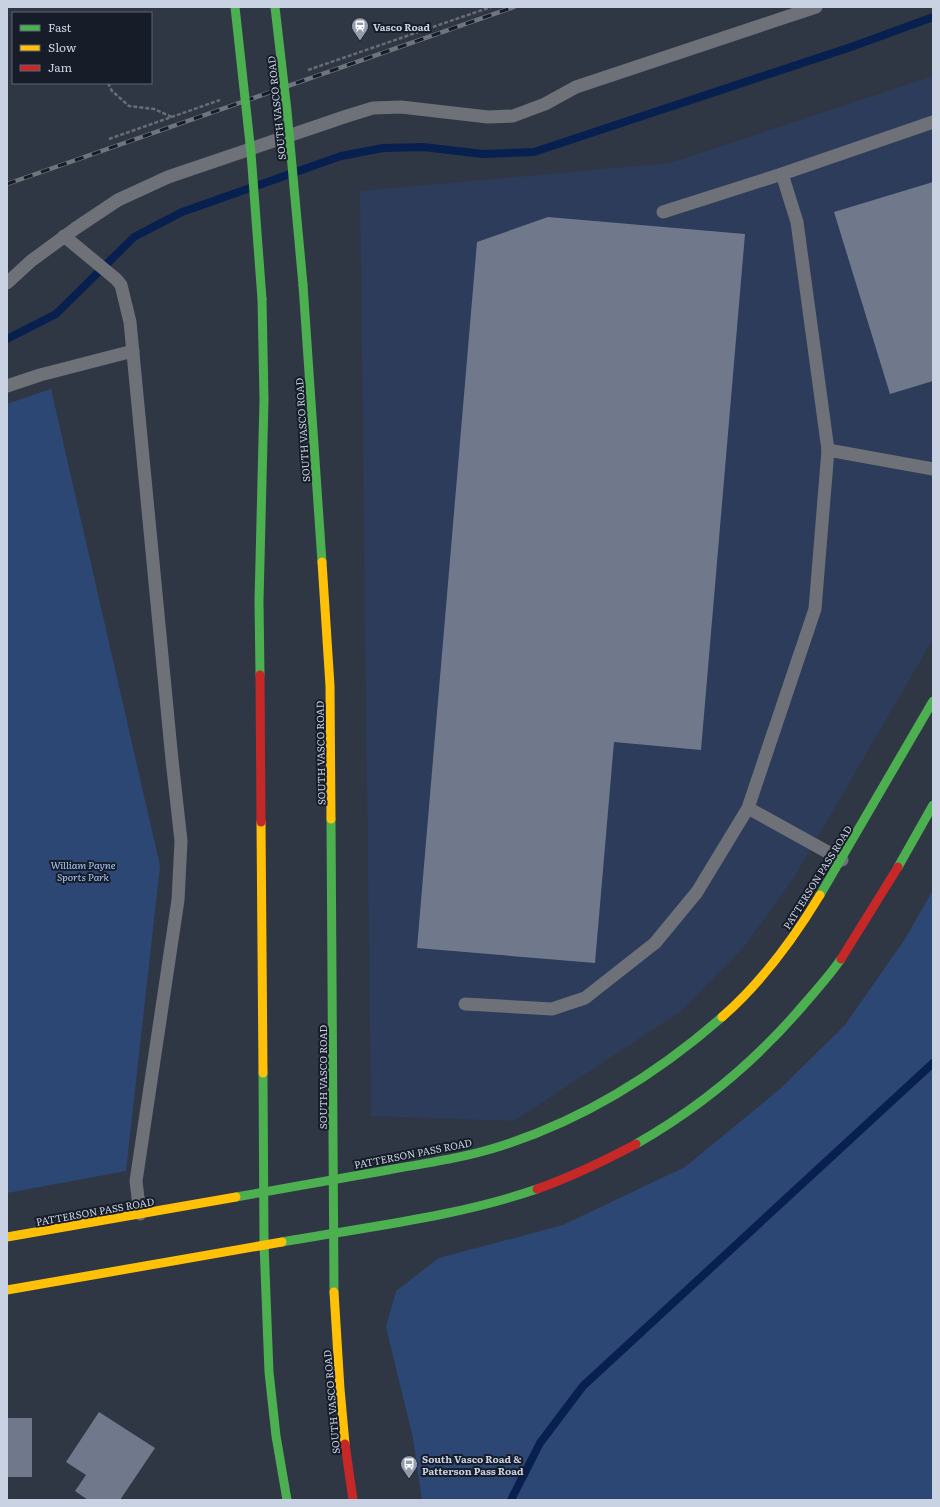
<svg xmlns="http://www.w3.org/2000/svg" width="940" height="1507" viewBox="0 0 940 1507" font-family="Literata,serif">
<rect width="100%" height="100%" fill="#2f3745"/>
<polygon fill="#2c3c5a" points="933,76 933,639 793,879 744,947 681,1011 514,1121 371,1116 360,191 670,163"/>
<g fill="#2d4775">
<polygon points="51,389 160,866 126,1171 7,1193 7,404"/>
<polygon points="933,890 933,1500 422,1500 413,1438 386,1327 396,1291 439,1258 563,1225 685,1167 780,1089 845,1025 905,939"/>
</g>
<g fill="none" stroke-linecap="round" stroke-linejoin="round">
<g stroke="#08204f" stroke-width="8">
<polyline points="7,339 56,314 134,237 182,212 341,156 383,148 423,147 483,154 534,152 854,46 933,17"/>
<polyline points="511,1500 540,1443 583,1386 933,1063"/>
</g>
</g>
<g fill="#6f798b">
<polygon points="933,182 933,381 890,394 834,212"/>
<polygon points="548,217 745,234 701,750 614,742 595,963 417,948 477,242"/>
<polygon points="99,1412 155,1448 120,1500 88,1500 75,1491 86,1475 66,1462"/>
<rect x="7" y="1418" width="25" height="59"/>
</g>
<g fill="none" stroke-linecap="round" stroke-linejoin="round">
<g stroke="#676d75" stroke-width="2.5" stroke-dasharray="4 2" stroke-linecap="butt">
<polyline points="308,70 491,7"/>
<polyline points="108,83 112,91 129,106 154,109 172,117"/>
<polyline points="109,139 220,100"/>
</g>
<g stroke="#6e7177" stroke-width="13">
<polyline points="663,212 782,174 933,122"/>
<polyline points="64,236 116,279 121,285 130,322 172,760 181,841 178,900 136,1181 140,1214"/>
<polyline points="7,283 31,261 76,228 118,200 168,177 347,116 373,108 401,107 488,117 513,116 545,104 576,87 816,7"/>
<polyline points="7,386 40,375 133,351"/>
<polyline points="828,450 933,469"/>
<polyline points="748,808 842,860"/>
<polyline points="465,1004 552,1009 585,998 655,943 697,892 748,808 815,609 828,450 797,222 782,174"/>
</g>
<g stroke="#4caf50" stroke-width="9">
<polyline points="303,285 322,562"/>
<polyline points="260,675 259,601 264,400 262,299"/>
<polyline points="331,819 334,1292"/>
<polyline points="898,867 933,805"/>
<polyline points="820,895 933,701"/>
<polyline points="263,1073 264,1244 269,1372 276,1436 287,1500"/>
<path d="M636 1144C701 1107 758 1059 806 1002 818 988 830 975 841 959"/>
<path d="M236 1197C286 1188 337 1179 388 1170 426 1163 464 1158 501 1146 582 1120 658 1073 722 1017"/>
<path d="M282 1242C366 1227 456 1217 537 1189"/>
</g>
<g stroke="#ffc107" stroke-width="9">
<polyline points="322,562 330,686 331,819"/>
<polyline points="261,822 263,1073"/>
<path d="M722 1017C760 984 794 938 820 895"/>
<polyline points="7,1237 236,1197"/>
<polyline points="7,1290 282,1242"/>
<polyline points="334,1292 340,1389 345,1444"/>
</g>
<g stroke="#c62828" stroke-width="9">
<polyline points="260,675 261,822"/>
<polyline points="841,959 898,867"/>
<path d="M537 1189C571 1177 604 1161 636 1144"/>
<polyline points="345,1444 353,1500"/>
</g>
<g stroke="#70757d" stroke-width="4.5">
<polyline id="rail" points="7,184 514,7"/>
</g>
<use href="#rail" stroke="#161c28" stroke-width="3" stroke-dasharray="9" stroke-linecap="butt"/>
<g stroke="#4caf50" stroke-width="9">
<polyline points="235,7 251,153 262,299"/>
<polyline points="275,7 287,111 303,285"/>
</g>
</g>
<defs>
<g id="station-pin" transform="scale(0.9)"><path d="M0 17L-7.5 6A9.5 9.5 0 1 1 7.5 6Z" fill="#939cac" stroke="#161c28"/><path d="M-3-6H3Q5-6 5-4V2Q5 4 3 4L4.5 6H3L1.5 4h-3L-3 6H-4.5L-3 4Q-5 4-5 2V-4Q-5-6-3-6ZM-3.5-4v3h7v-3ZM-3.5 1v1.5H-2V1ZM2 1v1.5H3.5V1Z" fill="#fff"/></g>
<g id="bus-pin" transform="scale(0.9)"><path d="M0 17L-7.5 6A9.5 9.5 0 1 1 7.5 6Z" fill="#939cac" stroke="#161c28"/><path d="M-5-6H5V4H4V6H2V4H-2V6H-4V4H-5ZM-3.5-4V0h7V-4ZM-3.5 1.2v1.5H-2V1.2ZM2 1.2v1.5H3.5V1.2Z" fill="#fff"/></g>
</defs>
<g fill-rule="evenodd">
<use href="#station-pin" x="360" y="26"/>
<use href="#bus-pin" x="409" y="1464"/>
</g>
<g text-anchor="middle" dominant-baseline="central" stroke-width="4" stroke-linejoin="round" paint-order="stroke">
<g font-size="10" font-weight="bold" fill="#c9d2e3" stroke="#161c28" text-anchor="start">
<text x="373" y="26">Vasco Road</text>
<text x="422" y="1458">South Vasco Road &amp;<tspan x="422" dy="12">Patterson Pass Road</tspan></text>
</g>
<g font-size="10" fill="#c9d2e3" stroke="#161c28">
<text transform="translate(276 108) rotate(-96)">SOUTH VASCO ROAD</text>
<text transform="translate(302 430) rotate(-94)">SOUTH VASCO ROAD</text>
<text transform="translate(320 753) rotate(-91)">SOUTH VASCO ROAD</text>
<text transform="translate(817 877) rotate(-58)">PATTERSON PASS ROAD</text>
<text transform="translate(322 1077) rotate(-90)">SOUTH VASCO ROAD</text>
<text transform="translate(413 1153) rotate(-11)">PATTERSON PASS ROAD</text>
<text transform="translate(95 1211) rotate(-10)">PATTERSON PASS ROAD</text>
<text transform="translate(331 1402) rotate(-95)">SOUTH VASCO ROAD</text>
</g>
<g font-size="10" font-style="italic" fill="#aecbfc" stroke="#161c28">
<text x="83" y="864">William Payne<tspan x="83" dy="12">Sports Park</tspan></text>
</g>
</g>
<rect width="940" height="1507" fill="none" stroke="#c9d2e3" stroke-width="16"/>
<rect x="12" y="12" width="140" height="72" fill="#161c28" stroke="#5e6573"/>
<rect x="20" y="25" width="20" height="6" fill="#4caf50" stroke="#5e6573"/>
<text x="48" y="32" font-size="12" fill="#c9d2e3">Fast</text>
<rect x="20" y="45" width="20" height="6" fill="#ffc107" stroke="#5e6573"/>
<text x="48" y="52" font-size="12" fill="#c9d2e3">Slow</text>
<rect x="20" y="65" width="20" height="6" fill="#c62828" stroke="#5e6573"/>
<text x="48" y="72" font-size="12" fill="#c9d2e3">Jam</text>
</svg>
